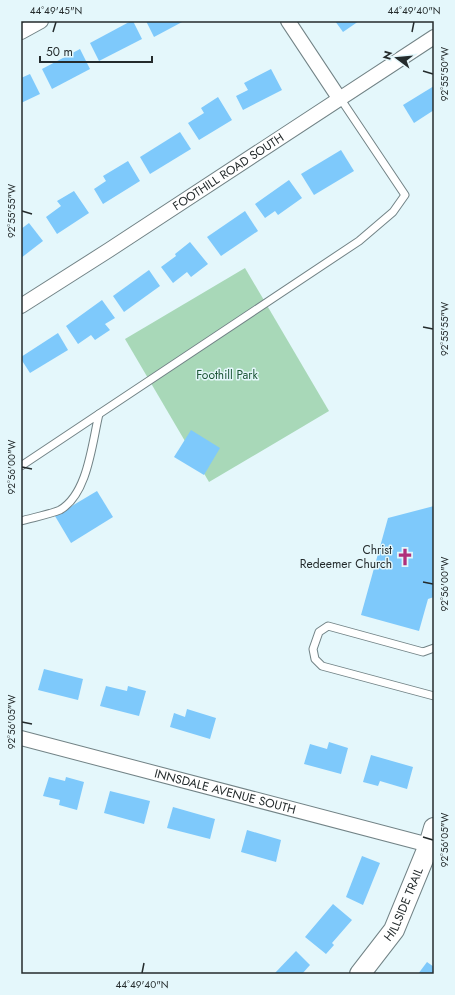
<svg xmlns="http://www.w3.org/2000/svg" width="455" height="995" viewBox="0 0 455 995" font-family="Jost,sans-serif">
<rect width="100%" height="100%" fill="#e4f7fb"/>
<polygon fill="#a8d8b8" points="245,268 329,411 209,482 125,339"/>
<g fill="#7ec9fb">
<polygon points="131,21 133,21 142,39 99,61 90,43"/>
<polygon points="146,21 184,21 154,37"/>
<polygon points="335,21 359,21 343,32"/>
<polygon points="80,49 90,69 52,89 42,69"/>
<polygon points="271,69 282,90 243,110 236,96 248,90 244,83"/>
<polygon points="30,74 40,94 21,103 21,78"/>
<polygon points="434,86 434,110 414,123 403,105"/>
<polygon points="218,97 232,120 199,140 188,123 204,113 201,108"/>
<polygon points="180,132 191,149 150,174 140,157"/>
<polygon points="341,150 354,171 314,195 301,174"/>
<polygon points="128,161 140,181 103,204 94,189 106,181 103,176"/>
<polygon points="289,180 302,198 278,215 275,211 265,218 255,204"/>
<polygon points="74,191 89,213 57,234 46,217 61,206 57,201"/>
<polygon points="245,211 258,231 221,256 207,237"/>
<polygon points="29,223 43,241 21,258 21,229"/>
<polygon points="190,242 208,264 191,277 187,272 173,283 161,267 176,256 175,254"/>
<polygon points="149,270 160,286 124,312 113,296"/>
<polygon points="102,300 115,318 105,324 110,330 95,340 91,335 78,344 66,326"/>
<polygon points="58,333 68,350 30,373 21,359 21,357"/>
<polygon points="191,430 220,448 204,475 174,457"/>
<polygon points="97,491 113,517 71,543 55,516"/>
<polygon points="434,506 434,597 428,599 419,631 361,615 388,518"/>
<polygon points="44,669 83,679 78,700 38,690"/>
<polygon points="106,686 127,691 128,686 146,691 139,716 100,706"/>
<polygon points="187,709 216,718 210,739 170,727 174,713 185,717"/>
<polygon points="329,742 348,748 341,774 304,764 310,744 327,749"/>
<polygon points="371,755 413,767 407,789 380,781 378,786 363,782"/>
<polygon points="49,777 65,781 66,777 84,782 77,810 59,805 60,800 43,796"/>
<polygon points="110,791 150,801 144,824 104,813"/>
<polygon points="173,807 215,819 210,839 167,828"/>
<polygon points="247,830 281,840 276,862 241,852"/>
<polygon points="362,856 380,863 363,905 346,897"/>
<polygon points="333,904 352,920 332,943 334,945 326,954 305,937"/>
<polygon points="296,951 310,965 302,974 274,974"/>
<polygon points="427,962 434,967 434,974 418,974"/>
</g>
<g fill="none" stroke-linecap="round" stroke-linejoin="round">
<g stroke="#728386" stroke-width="9">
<g id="lane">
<polyline points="99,414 359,241 393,212 405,195 340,98"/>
<path d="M21 466 99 414C92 443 88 494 60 510 51 514 31 518 21 521"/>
<polyline points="434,648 423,652 328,626 319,632 313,649 315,659 322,666 434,696"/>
</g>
</g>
<g stroke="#728386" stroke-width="16">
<g id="street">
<polyline points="288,21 339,98"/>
<polyline points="21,32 41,21"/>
<path id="s1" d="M21 306 109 250 434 37"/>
<path id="s2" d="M21 738 429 845"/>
</g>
</g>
<g stroke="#728386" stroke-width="22">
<g id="secondary">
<path id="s3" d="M360 974 394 930 429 845 434 828"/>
</g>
</g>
<use href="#lane" stroke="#fff" stroke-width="7"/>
<use href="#street" stroke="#fff" stroke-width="14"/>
<use href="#secondary" stroke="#fff" stroke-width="20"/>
</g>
<path fill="none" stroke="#242b2c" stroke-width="1.5" d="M53 32 56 22M412 32 414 22M423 71 433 74M22 211 32 214M423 327 433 329M22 467 32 469M423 582 433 584M22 722 32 724M423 837 433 840M142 973 144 963"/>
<defs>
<g id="church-bare" transform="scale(1.38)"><path d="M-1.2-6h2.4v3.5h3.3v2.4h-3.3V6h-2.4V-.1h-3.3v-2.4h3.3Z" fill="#b02f7a" stroke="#e4f7fb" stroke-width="2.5" paint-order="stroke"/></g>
</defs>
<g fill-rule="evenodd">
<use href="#church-bare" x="405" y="557"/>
</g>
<g text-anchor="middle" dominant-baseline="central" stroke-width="3" stroke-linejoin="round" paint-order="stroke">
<g font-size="12" fill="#242b2c" stroke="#e4f7fb">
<text stroke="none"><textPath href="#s1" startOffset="247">FOOTHILL ROAD SOUTH</textPath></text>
<text stroke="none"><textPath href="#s2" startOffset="211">INNSDALE AVENUE SOUTH</textPath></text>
<text stroke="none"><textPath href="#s3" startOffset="83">HILLSIDE TRAIL</textPath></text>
</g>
<g font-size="12" fill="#1b5435" stroke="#e4f7fb">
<text x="227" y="375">Foothill Park</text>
</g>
<g font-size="12" fill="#242b2c" stroke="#e4f7fb" text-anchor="end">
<text x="392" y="550">Christ<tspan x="392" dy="14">Redeemer Church</tspan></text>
</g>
</g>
<rect width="455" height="995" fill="none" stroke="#e4f7fb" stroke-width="44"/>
<g transform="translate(397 58) rotate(286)" stroke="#e4f7fb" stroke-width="3" paint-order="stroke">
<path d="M0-3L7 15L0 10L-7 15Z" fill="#242b2c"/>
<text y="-6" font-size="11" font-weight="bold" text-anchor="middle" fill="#242b2c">N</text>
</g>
<path d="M40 56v6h112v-6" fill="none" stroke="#242b2c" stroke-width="2"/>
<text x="46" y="56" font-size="12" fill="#242b2c" stroke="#e4f7fb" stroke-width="3" paint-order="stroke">50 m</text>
<rect x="22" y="22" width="411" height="951" fill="none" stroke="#242b2c" stroke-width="1.5"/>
<g font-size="10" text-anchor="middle" fill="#242b2c">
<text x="56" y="14">44°49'45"N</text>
<text x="414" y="14">44°49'40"N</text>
<text transform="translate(444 74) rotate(-90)" y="4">92°55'50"W</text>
<text transform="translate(11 211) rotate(-90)" y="4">92°55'55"W</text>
<text transform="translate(444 329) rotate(-90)" y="4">92°55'55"W</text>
<text transform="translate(11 467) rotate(-90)" y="4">92°56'00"W</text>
<text transform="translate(444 584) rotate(-90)" y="4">92°56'00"W</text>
<text transform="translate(11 722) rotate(-90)" y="4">92°56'05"W</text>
<text transform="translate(444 840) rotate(-90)" y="4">92°56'05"W</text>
<text x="142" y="988">44°49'40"N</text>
</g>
</svg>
